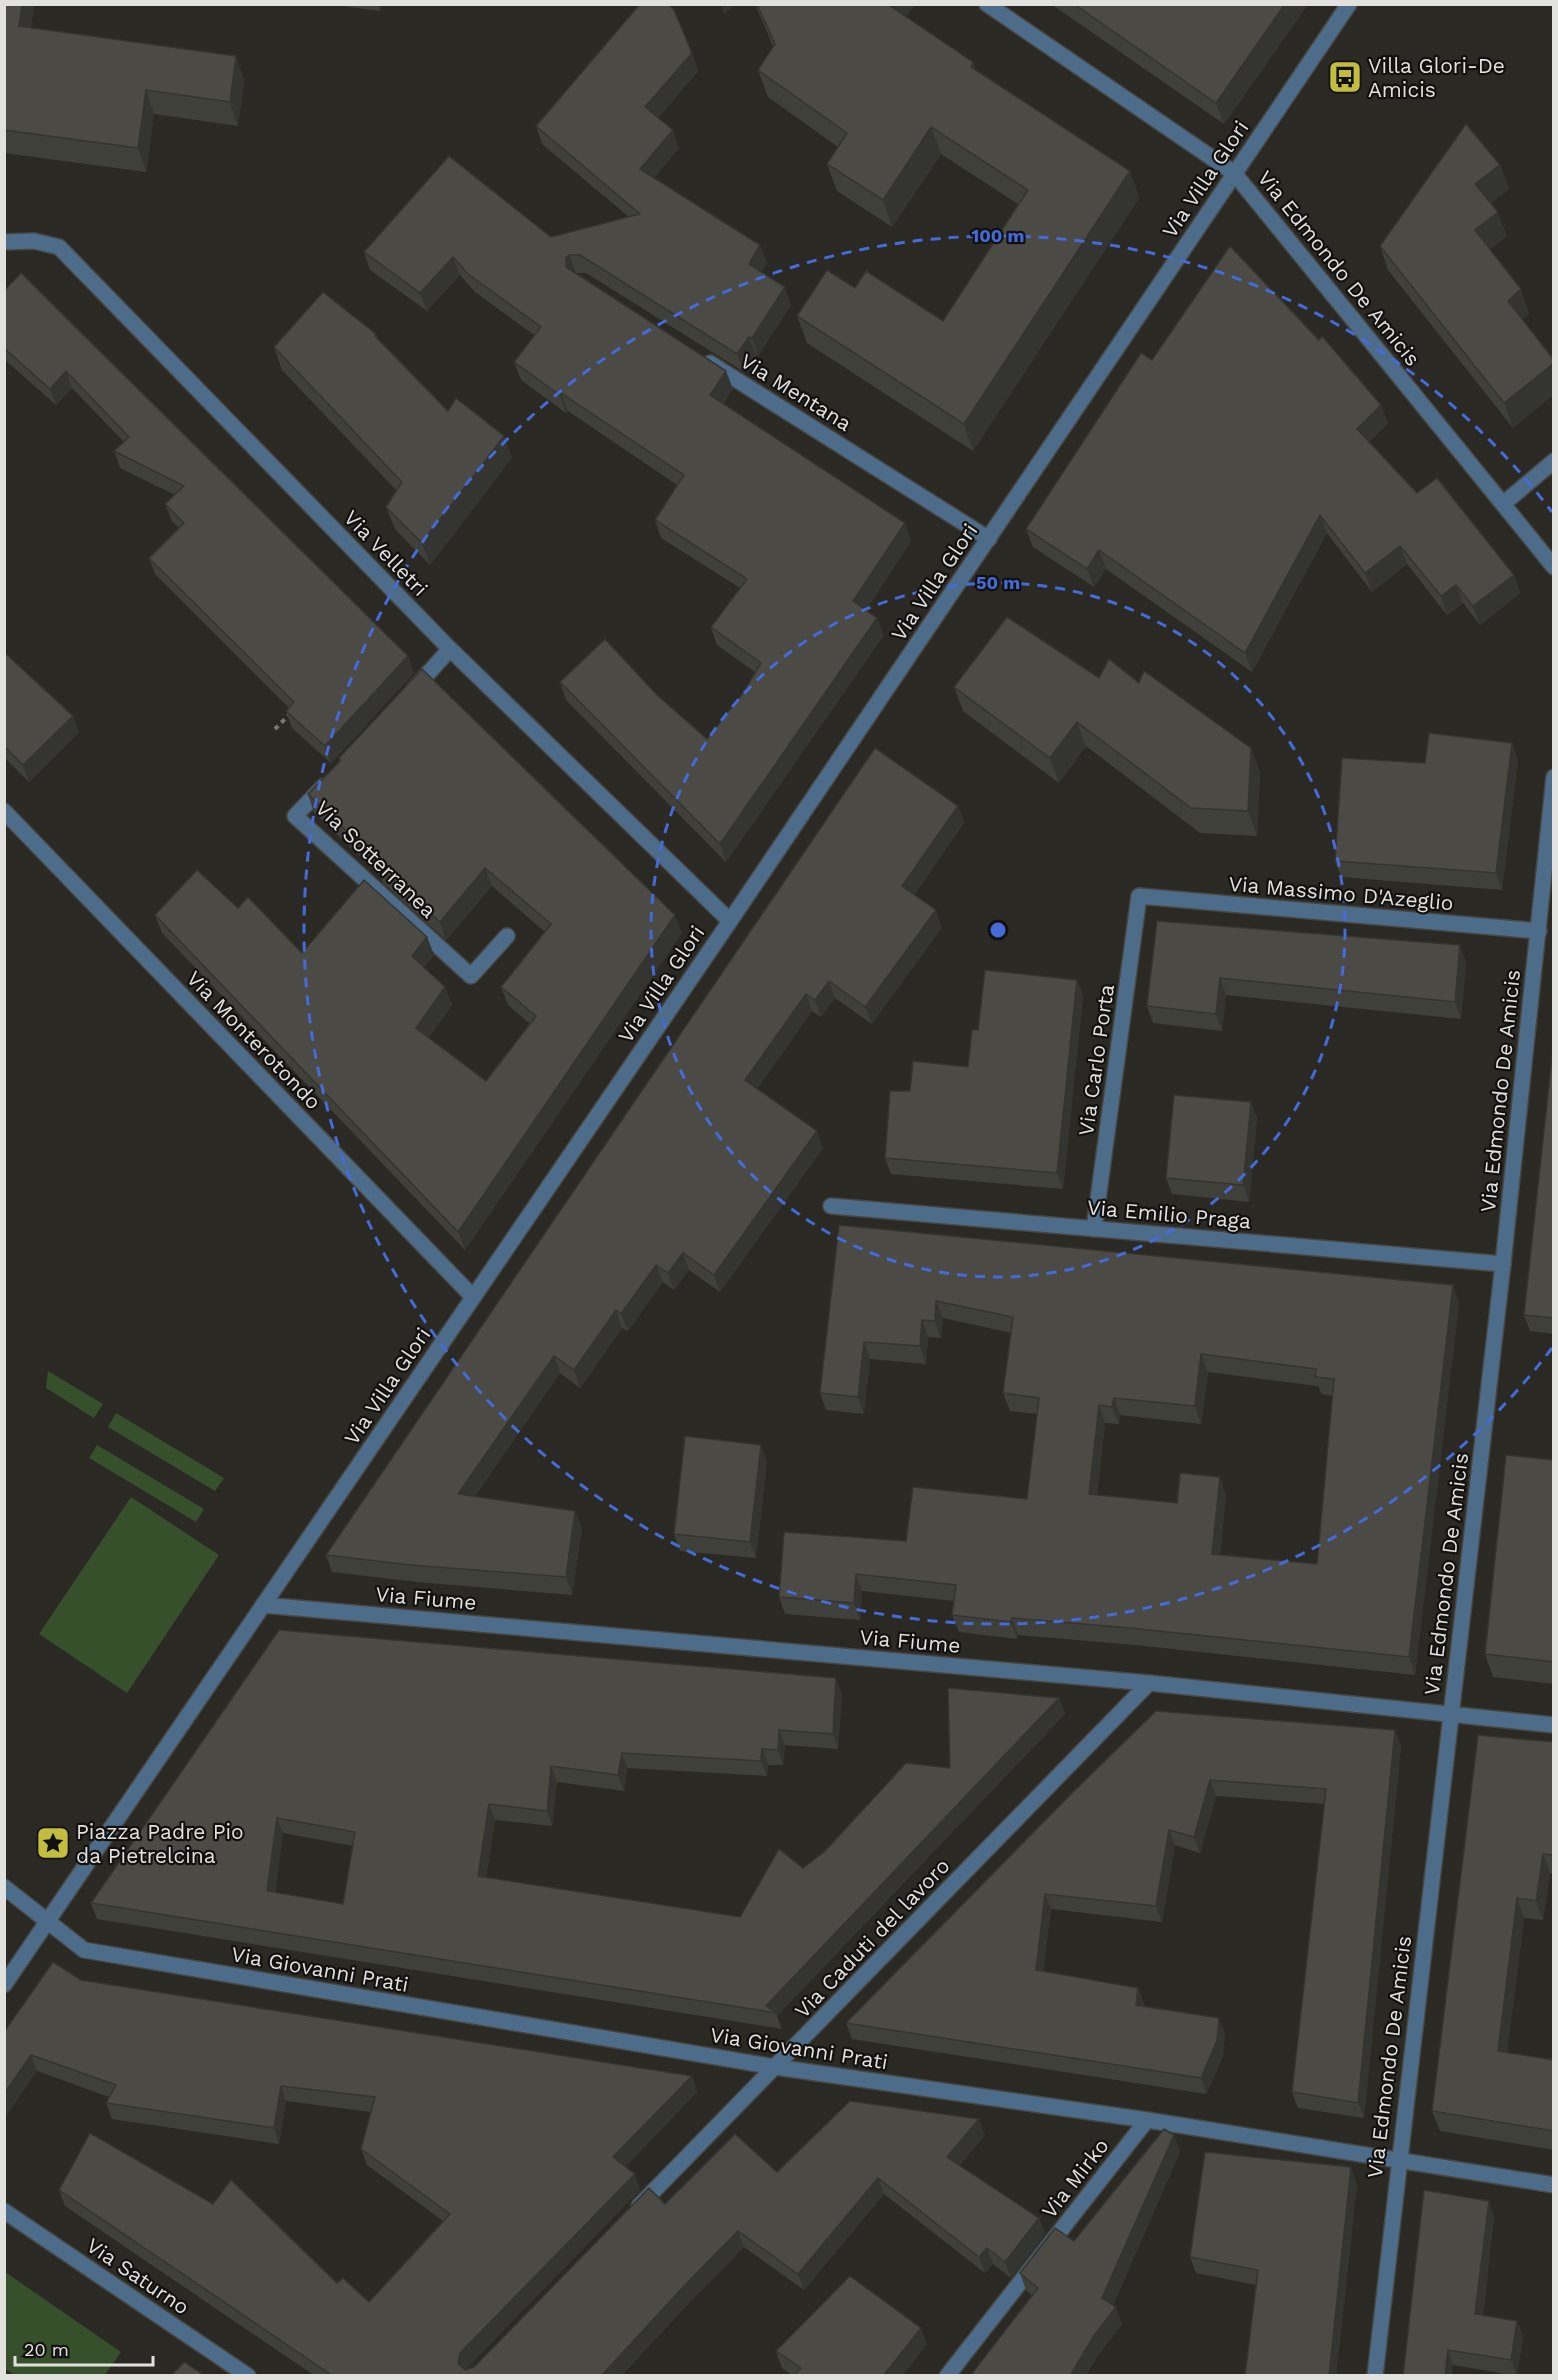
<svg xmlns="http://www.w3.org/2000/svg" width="1558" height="2380" viewBox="0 0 1558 2380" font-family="'Work Sans',sans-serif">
<rect width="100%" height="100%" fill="#2a2924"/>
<g fill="#35502b">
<polygon points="48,1371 103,1404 94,1418 46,1388"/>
<polygon points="116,1413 224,1478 215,1491 108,1427"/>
<polygon points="97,1445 204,1509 196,1522 89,1458"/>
<polygon points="131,1497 219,1555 127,1693 39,1634"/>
<polygon points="5,2272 121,2352 105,2375 15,2375 5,2369"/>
</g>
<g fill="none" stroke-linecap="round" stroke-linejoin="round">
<g stroke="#474642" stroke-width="18">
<g id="minor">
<polyline points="987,4 1234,173 1554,567"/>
<polyline points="4,242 34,241 59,247 450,649 730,921"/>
<polyline points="710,363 989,539"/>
<polyline points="1503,504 1554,461"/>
<polyline points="414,689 450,649"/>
<polyline points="324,786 295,816 471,976 507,936"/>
<polyline points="4,811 473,1297"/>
<polyline points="831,1206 1503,1264"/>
<polyline points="1094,1229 1139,896 1539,931"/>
<polyline points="263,1605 1149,1683 1554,1725"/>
<polyline points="4,1887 84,1950 775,2067 1147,2120 1554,2185"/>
<polyline points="4,1985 730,921 1349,4"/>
<polyline points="639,2206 1149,1683"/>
<polyline points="4,2211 248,2376"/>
<polyline points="947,2376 1147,2120"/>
<polyline points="1375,2376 1503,1264 1554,777"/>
</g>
</g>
<polyline stroke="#7a7975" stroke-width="4" stroke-dasharray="4.5 4.5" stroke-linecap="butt" points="275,729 290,714"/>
<use href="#minor" stroke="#4d6c89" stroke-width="15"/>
</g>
<g fill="#40403b" fill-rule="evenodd">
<polygon points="4,4 34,4 31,28 244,80 238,126 154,114 146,172 4,153"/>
<polygon points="328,4 381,4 380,11"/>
<polygon points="755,4 915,4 906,17 977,71 1130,171 1139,198 973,451 807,343 797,316 855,288 943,321 1018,204 941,154 892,227 837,191 827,164 838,147 768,97 758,70 773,46"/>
<polygon points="1051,4 1308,4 1224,124"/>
<polygon points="692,53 698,71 658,118 679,148 654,178 760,245 767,263 761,272 791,305 758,356 756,355 744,372 586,273 575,273 733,389 723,404 905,523 911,541 866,610 884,635 726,862 566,700 560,682 657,695 707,739 743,693 755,672 717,645 711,627 740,588 661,538 655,520 677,485 568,411 566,413 521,380 514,362 534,335 475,292 460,275 427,311 370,270 364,252 551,237 629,217 542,144 536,126"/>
<polygon points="1500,165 1509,189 1491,203 1507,236 1490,249 1529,313 1522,320 1554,360 1554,394 1513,428 1388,270 1380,246"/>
<polygon points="4,291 408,656 414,673 331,763 292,728 286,711 289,708 155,574 149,558 179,528 172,521 165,504 175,495 120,468 114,451 124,442 72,388 56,405 4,359"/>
<polygon points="376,334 378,339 448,411 512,458 430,565 395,529 386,507 397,491 282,370 274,347"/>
<polygon points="1152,360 1388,423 1369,442 1417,493 1514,575 1520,593 1480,625 1463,603 1447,615 1407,564 1372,592 1327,533 1252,672 1106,569 1094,587 1033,547 1026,529"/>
<polygon points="4,652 73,716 79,732 29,782 4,757"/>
<polygon points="1099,678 1139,683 1260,772 1257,836 1200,833 1086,746 1059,783 963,711 954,687"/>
<polygon points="339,758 682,933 465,1250 162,933 155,915 238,908 302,953 427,937 434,955 424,967 445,987 452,1005 428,1038 486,1081 530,1024 508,1005 501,987 545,932 492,886 446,940 383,883 380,875 314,813 308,794 340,761"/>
<polygon points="1518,759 1502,890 1341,877 1335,861 1425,763"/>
<polygon points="958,806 964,823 914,895 942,927 872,1024 835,998 821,1017 812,1011 757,1089 823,1148 720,1292 689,1270 674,1290 663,1282 628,1331 622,1328 580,1388 560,1373 475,1496 582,1528 572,1595 417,1582 332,1572 326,1555"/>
<polygon points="1157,921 1466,962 1461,1019 1226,995 1222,1031 1153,1023 1147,1006"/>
<polygon points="1077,980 1083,996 1063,1189 891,1174 885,1158 910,1091 968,1067 978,1030"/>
<polygon points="1554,1039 1554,1334 1530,1331 1524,1315"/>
<polygon points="1251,1102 1257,1119 1249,1202 1172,1194 1166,1178"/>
<path d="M839 1225 1459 1302 1415 1675 1135 1645 1018 1635 1017 1639 959 1632 952 1615 954 1601 862 1591 860 1620 785 1614 779 1597 906 1541 1027 1499 1037 1414 1010 1411 1003 1393 1011 1333 943 1318 941 1338 928 1337 926 1364 870 1359 864 1414 826 1410 820 1393ZM1208 1372 1318 1386 1322 1394 1333 1396 1317 1564 1220 1555 1226 1494 1177 1503 1097 1495 1105 1423 1119 1424 1120 1415 1201 1424Z"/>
<polygon points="1554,1460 1554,1684 1493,1677 1485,1654"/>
<polygon points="767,1461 756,1558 680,1551 674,1534"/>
<path d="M279 1630 842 1694 838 1749 785 1745 783 1765H768L767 1776 627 1768 624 1791 557 1782 552 1826 495 1820 486 1877 740 1917 803 1868 950 1768 1059 1698 1065 1714 777 2016 782 2029 97 1919 91 1903ZM283 1833 353 1846 343 1904 275 1893Z"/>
<polygon points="1395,1730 1401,1746 1364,2118 1298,2108 1292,2092 1325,1804 1216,1796 1200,1853 1175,1845 1162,1922 1051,1909 1043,1971 1138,1988 1144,2004 1144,2006 1225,2033 1223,2056 1206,2094 852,2039 846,2023 1072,1793"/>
<polygon points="1554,1742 1554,1874 1550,1873 1543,1920 1524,1918 1507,2053 1554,2060 1554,2150 1440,2131 1432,2111"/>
<polygon points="81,1980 692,2076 697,2092 625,2167 635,2174 640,2190 466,2369 474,2367 665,2204 777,2172 985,2135 959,2166 1039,2218 1045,2234 1011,2278 993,2264 985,2273 884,2194 804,2290 744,2247 690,2302 621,2376 315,2376 65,2206 59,2190 337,2283 369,2302 443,2221 367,2165 361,2149 371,2112 286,2101 279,2144 112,2119 106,2103 109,2097 37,2071 4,2032"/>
<polygon points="1174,2135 1180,2152 1113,2305 1122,2324 1099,2354 1026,2290 1020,2273 1074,2241"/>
<polygon points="1357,2184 1336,2376 1245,2376 1256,2285 1196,2273 1190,2257"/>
<polygon points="1494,2216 1483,2315 1517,2321 1523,2337 1517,2376 1453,2365 1403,2376"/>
<polygon points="927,2344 902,2376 793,2376 782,2368 776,2351"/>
</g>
<g fill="#343430">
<polygon points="22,4 34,4 28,51 19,26"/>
<polygon points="378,4 381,4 380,11"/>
<polygon points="720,4 737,4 724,14"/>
<polygon points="915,4 897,32 887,5"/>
<polygon points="1285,4 1308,4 1224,124 1216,103"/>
<polygon points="692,53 698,71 652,125 645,107"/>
<polygon points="236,56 244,80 238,126 230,102"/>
<polygon points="973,62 983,89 971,67"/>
<polygon points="146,90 154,114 146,172 138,148"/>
<polygon points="931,127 941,154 892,227 883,200"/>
<polygon points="673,130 679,148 646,187 640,169"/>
<polygon points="1500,165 1509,189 1484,208 1475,184"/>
<polygon points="1130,171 1139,198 973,451 964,424"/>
<polygon points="1498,212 1507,236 1483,254 1475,230"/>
<polygon points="760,245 767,263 755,281 749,264"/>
<polygon points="569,255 576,273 573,276 566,267 566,258"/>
<polygon points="453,257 460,275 427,311 420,293"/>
<polygon points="785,287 791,305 758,356 752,338"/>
<polygon points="1521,289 1529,313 1516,325 1508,301"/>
<polygon points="749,337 756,355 744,372 737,354"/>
<polygon points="1554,363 1554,394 1513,428 1504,403"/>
<polygon points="66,371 72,388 56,405 50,389"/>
<polygon points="726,371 733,389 716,413 710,395"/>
<polygon points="561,393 568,411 566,413 560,395"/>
<polygon points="1381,405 1388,423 1364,448 1357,429"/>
<polygon points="504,436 512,458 430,565 422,543"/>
<polygon points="1320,515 1327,533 1252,672 1245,653"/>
<polygon points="905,523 911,541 860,619 853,601"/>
<polygon points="1400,546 1407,564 1372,592 1365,573"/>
<polygon points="1099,550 1106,569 1094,587 1087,569"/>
<polygon points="1514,575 1520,593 1480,625 1473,606"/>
<polygon points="1456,585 1463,603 1447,615 1441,596"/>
<polygon points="877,618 884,635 726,862 720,844"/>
<polygon points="408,656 414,673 331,763 325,746"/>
<polygon points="73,716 79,732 29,782 23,765"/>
<polygon points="1077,722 1086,746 1059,783 1050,758"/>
<polygon points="1512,743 1518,759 1502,890 1496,873"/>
<polygon points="1251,748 1260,772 1257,836 1248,811"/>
<polygon points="958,806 964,823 908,903 902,886"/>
<polygon points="485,868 492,886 446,940 440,922"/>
<polygon points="936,910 942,927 872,1024 865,1007"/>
<polygon points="675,915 682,933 465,1250 458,1232"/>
<polygon points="427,937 434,955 418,974 412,956"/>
<polygon points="1460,945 1466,962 1461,1019 1455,1002"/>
<polygon points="1220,978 1226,995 1222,1031 1216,1014"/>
<polygon points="1077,980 1083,996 1063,1189 1057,1173"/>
<polygon points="829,981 835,998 821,1017 815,1000"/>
<polygon points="445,987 452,1005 422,1047 416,1028"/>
<polygon points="806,994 812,1011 751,1097 745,1080"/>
<polygon points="1251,1102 1257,1119 1249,1202 1243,1185"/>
<polygon points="817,1131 823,1148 720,1292 714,1275"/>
<polygon points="683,1253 689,1270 674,1290 668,1273"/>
<polygon points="656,1265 663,1282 628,1331 621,1314"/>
<polygon points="1453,1285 1459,1302 1415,1675 1409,1657"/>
<polygon points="936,1301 943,1318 941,1338 935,1321"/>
<polygon points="616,1310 622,1328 580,1388 574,1370"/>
<polygon points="922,1320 928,1337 926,1364 920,1346"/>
<polygon points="864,1342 870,1359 864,1414 858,1397"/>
<polygon points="1201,1354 1208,1372 1201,1424 1195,1406"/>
<polygon points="554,1356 560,1373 464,1511 458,1494"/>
<polygon points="1114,1398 1120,1415 1119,1424 1112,1407"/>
<polygon points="1099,1405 1105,1423 1095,1511 1089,1494"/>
<polygon points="761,1445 767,1461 756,1558 750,1542"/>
<polygon points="1220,1477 1226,1494 1219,1571 1212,1554"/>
<polygon points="575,1511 582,1528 572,1595 566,1577"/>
<polygon points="856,1574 862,1591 860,1620 854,1603"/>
<polygon points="1012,1618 1018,1635 1017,1639 1011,1622"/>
<polygon points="836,1678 842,1694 838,1749 833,1734"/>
<polygon points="1059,1698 1065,1714 777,2016 776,2013 766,2006"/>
<polygon points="779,1730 785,1745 783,1765 778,1750"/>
<polygon points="1395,1730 1401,1746 1364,2118 1358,2103"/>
<polygon points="762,1749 768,1765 767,1776 761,1761"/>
<polygon points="622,1753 627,1768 624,1791 618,1775"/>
<polygon points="551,1766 557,1782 552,1826 547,1811"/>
<polygon points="1210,1780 1216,1796 1200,1853 1194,1837"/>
<polygon points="489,1804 495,1820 483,1892 478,1876"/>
<polygon points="277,1818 283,1833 273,1907 267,1891"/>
<polygon points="1169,1830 1175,1845 1162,1922 1156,1906"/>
<polygon points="1543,1854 1550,1873 1543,1920 1536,1901"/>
<polygon points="1045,1894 1051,1909 1041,1985 1036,1970"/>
<polygon points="1517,1898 1524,1918 1505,2071 1498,2051"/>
<polygon points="1138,1988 1144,2004 1142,2021 1136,2005"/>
<polygon points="1219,2018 1225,2033 1223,2056 1206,2094 1201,2078"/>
<polygon points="31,2055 37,2071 4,2119 4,2094"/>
<polygon points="692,2076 697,2092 619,2173 613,2157"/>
<polygon points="281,2086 286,2101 279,2144 274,2128"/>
<polygon points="979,2119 985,2135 953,2173 947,2157"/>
<polygon points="1174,2135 1180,2152 1109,2314 1102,2298"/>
<polygon points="1351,2167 1357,2184 1336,2376 1329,2376"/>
<polygon points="635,2174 640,2190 466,2369 465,2376 458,2363 460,2353"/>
<polygon points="878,2178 884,2194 804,2290 798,2274"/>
<polygon points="1489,2201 1494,2216 1481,2330 1475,2314"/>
<polygon points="1039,2218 1045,2234 1011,2278 1005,2262"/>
<polygon points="738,2231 744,2247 690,2302 621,2376 601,2376 684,2286"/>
<polygon points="987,2248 993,2264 985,2273 979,2257"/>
<polygon points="1116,2307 1122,2324 1099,2354 1086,2376 1070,2376 1093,2337"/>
<polygon points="1517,2321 1523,2337 1517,2376 1511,2360"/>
<polygon points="921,2328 927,2344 902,2376 883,2376"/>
<polygon points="1448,2350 1453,2365 1452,2376 1445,2376"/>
</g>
<g fill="#4b4a45" stroke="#343430" stroke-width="1.5" fill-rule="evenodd">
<polygon points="4,4 22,4 19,26 236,56 230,102 146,90 138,148 4,130"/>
<polygon points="640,4 668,4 674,10 692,53 645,107 673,130 640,169 760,245 749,264 785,287 752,338 749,337 737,354 580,255 569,255 566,258 566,267 726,371 710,395 905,523 853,601 877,618 720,844 560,682 605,639 657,695 707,739 743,693 761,663 711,627 747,579 655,520 684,475 561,393 560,395 514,362 541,327 468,274 453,257 420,293 364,252 449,156 551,237 640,214 536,126"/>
<polygon points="757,4 887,4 973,62 971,67 1130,171 964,424 797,316 827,270 855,288 866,271 943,321 1028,190 931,127 883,200 827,164 847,133 758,70 775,44"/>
<polygon points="1074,4 1285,4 1216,103"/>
<polygon points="1466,124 1500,165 1475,184 1498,212 1475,230 1521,289 1508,301 1554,360 1554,363 1504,403 1380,246"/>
<polygon points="1230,246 1319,340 1322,336 1381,405 1357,429 1417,493 1437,478 1514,575 1473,606 1456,585 1441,596 1400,546 1365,573 1320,515 1245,653 1099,550 1087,569 1026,529 1141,353 1152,360"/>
<polygon points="21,273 408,656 325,746 286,711 294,702 149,558 184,523 165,504 184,486 114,451 129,437 66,371 50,389 4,348 4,291"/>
<polygon points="323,292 376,334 375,336 448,411 456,398 504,436 422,543 386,507 402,482 274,347"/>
<polygon points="1007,617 1099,678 1109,659 1139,683 1144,671 1251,748 1248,811 1191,808 1077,722 1050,758 954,687"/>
<polygon points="4,652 73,716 23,765 4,746"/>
<polygon points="422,669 675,915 458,1232 155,915 197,870 238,908 248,897 302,953 364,880 427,937 412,956 445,987 416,1028 486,1081 536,1016 501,987 551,924 485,868 440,922 377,865 379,862 308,794 341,760 339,758"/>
<polygon points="1429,733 1512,743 1496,873 1335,861 1342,758 1425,763"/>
<polygon points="875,748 958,806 902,886 936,910 865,1007 829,981 815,1000 806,994 745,1080 817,1131 714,1275 683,1253 668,1273 656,1265 621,1314 616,1310 574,1370 554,1356 458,1494 575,1511 566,1577 411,1565 326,1555"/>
<polygon points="1157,921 1460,945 1455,1002 1220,978 1216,1014 1147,1006"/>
<polygon points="985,970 1077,980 1057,1173 885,1158 890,1091 910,1091 913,1061 968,1067 972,1030 978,1030"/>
<polygon points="1554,1039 1554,1318 1524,1315"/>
<polygon points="1174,1095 1251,1102 1243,1185 1166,1178"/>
<path d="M839 1225 1453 1285 1409 1657 1129 1628 1012 1618 1011 1622 952 1615 956 1585 856 1574 854 1603 779 1597 784 1532 906 1541 913 1487 1027 1499 1039 1398 1003 1393 1013 1317 936 1301 935 1321 922 1320 920 1346 864 1342 858 1397 820 1393ZM1201 1354 1316 1369 1315 1377 1334 1379 1317 1564 1212 1554 1220 1477 1180 1473 1177 1503 1089 1494 1099 1405 1112 1407 1114 1398 1195 1406Z"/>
<polygon points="685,1436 761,1445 750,1542 674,1534"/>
<polygon points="1506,1455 1554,1460 1554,1662 1485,1654"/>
<path d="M279 1630 836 1678 833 1734 779 1730 778 1750 762 1749 761 1761 622 1753 618 1775 551 1766 547 1811 489 1804 478 1876 740 1917 779 1849 803 1868 825 1851 906 1763 950 1768 948 1688 1059 1698 766 2006 776 2013 91 1903ZM277 1818 355 1832 343 1904 267 1891Z"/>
<polygon points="1156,1711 1395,1730 1358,2103 1292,2092 1326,1789 1210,1780 1194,1837 1169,1830 1156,1906 1045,1894 1036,1970 1138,1988 1136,2005 1219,2018 1217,2040 1201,2078 846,2023 1072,1793"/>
<polygon points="1478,1735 1554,1742 1554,1855 1543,1854 1536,1901 1517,1898 1498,2051 1554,2060 1554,2131 1432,2111"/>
<polygon points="53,1962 81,1980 692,2076 613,2157 635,2174 460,2353 458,2363 465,2370 474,2367 649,2188 665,2204 735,2134 777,2172 850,2101 979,2119 947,2157 1039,2218 1005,2262 987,2248 979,2257 878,2178 798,2274 738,2231 684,2286 601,2376 333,2376 59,2190 90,2133 213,2204 231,2180 337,2283 343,2278 369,2302 450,2214 361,2149 375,2097 281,2086 274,2128 106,2103 116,2085 31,2055 4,2094 4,2032"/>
<polygon points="1164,2129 1174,2135 1102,2298 1116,2307 1093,2337 1070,2376 970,2376 1038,2288 1020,2273 1055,2228 1074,2241"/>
<polygon points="1205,2152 1351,2167 1329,2376 1245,2376 1258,2270 1190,2257"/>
<polygon points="1424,2190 1489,2201 1475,2314 1517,2321 1511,2360 1448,2350 1445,2376 1403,2376"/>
<polygon points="850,2276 921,2328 883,2376 793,2376 801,2368 776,2351"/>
<polygon points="184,2362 205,2376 171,2376"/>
</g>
<g fill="none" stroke="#446bd9" stroke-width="3" stroke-dasharray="10 8">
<circle cx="998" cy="930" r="347"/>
<path d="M1552 1348A694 694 0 1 1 1552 512"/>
</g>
<defs>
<g id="bus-square" transform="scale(1.725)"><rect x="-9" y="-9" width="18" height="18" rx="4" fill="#c2bd3f" stroke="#12110f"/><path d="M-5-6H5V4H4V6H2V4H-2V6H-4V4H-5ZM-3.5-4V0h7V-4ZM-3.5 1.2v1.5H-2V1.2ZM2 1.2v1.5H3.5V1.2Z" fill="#111"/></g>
<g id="sight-square" transform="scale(1.725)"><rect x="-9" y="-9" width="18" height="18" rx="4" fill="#c2bd3f" stroke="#12110f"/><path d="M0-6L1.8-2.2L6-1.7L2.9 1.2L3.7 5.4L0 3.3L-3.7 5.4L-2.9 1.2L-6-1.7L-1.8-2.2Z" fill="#111"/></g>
</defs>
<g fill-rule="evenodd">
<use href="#bus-square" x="1345" y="77"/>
<use href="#sight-square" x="53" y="1843"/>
</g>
<g text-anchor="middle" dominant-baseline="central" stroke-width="4.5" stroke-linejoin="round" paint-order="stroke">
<g font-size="21" fill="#e1e1de" stroke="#12110f" text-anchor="start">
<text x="1368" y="65">Villa Glori-De<tspan x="1368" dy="24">Amicis</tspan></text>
<text x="76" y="1831">Piazza Padre Pio<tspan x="76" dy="24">da Pietrelcina</tspan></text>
</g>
<g font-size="21" fill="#e1e1de" stroke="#12110f">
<text transform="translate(1205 179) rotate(-56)">Via Villa Glori</text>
<text transform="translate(1339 268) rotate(51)">Via Edmondo De Amicis</text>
<text transform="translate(796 392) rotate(32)">Via Mentana</text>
<text transform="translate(386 553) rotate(46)">Via Velletri</text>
<text transform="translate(934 582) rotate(-56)">Via Villa Glori</text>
<text transform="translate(376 859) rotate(44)">Via Sotterranea</text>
<text transform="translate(1341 893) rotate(5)">Via Massimo D'Azeglio</text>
<text transform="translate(661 984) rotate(-56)">Via Villa Glori</text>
<text transform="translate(254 1040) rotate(46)">Via Monterotondo</text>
<text transform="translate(1096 1060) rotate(-82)">Via Carlo Porta</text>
<text transform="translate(1500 1091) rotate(-84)">Via Edmondo De Amicis</text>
<text transform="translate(1169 1214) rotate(5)">Via Emilio Praga</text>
<text transform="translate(387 1386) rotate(-56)">Via Villa Glori</text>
<text transform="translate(1446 1574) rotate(-83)">Via Edmondo De Amicis</text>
<text transform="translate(426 1598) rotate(5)">Via Fiume</text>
<text transform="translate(910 1641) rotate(5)">Via Fiume</text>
<text transform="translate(872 1938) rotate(-46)">Via Caduti del lavoro</text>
<text transform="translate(320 1969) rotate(10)">Via Giovanni Prati</text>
<text transform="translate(799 2048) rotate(9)">Via Giovanni Prati</text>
<text transform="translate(1389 2057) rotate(-83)">Via Edmondo De Amicis</text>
<text transform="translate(1075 2178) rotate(-52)">Via Mirko</text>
<text transform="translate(138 2276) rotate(34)">Via Saturno</text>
</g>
</g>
<circle cx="998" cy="930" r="9" fill="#446bd9" stroke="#12110f" stroke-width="3"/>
<g font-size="18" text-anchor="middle" font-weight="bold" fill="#446bd9" stroke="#12110f" stroke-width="4.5" stroke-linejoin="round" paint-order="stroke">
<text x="998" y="242">100 m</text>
<text x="998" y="589">50 m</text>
</g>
<rect width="1558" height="2380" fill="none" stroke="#e1e1de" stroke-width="12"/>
<path d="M15 2356v9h138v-9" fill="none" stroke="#e1e1de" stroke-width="3"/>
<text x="24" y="2356" font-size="18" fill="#e1e1de" stroke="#12110f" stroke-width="4.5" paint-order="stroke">20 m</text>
</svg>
